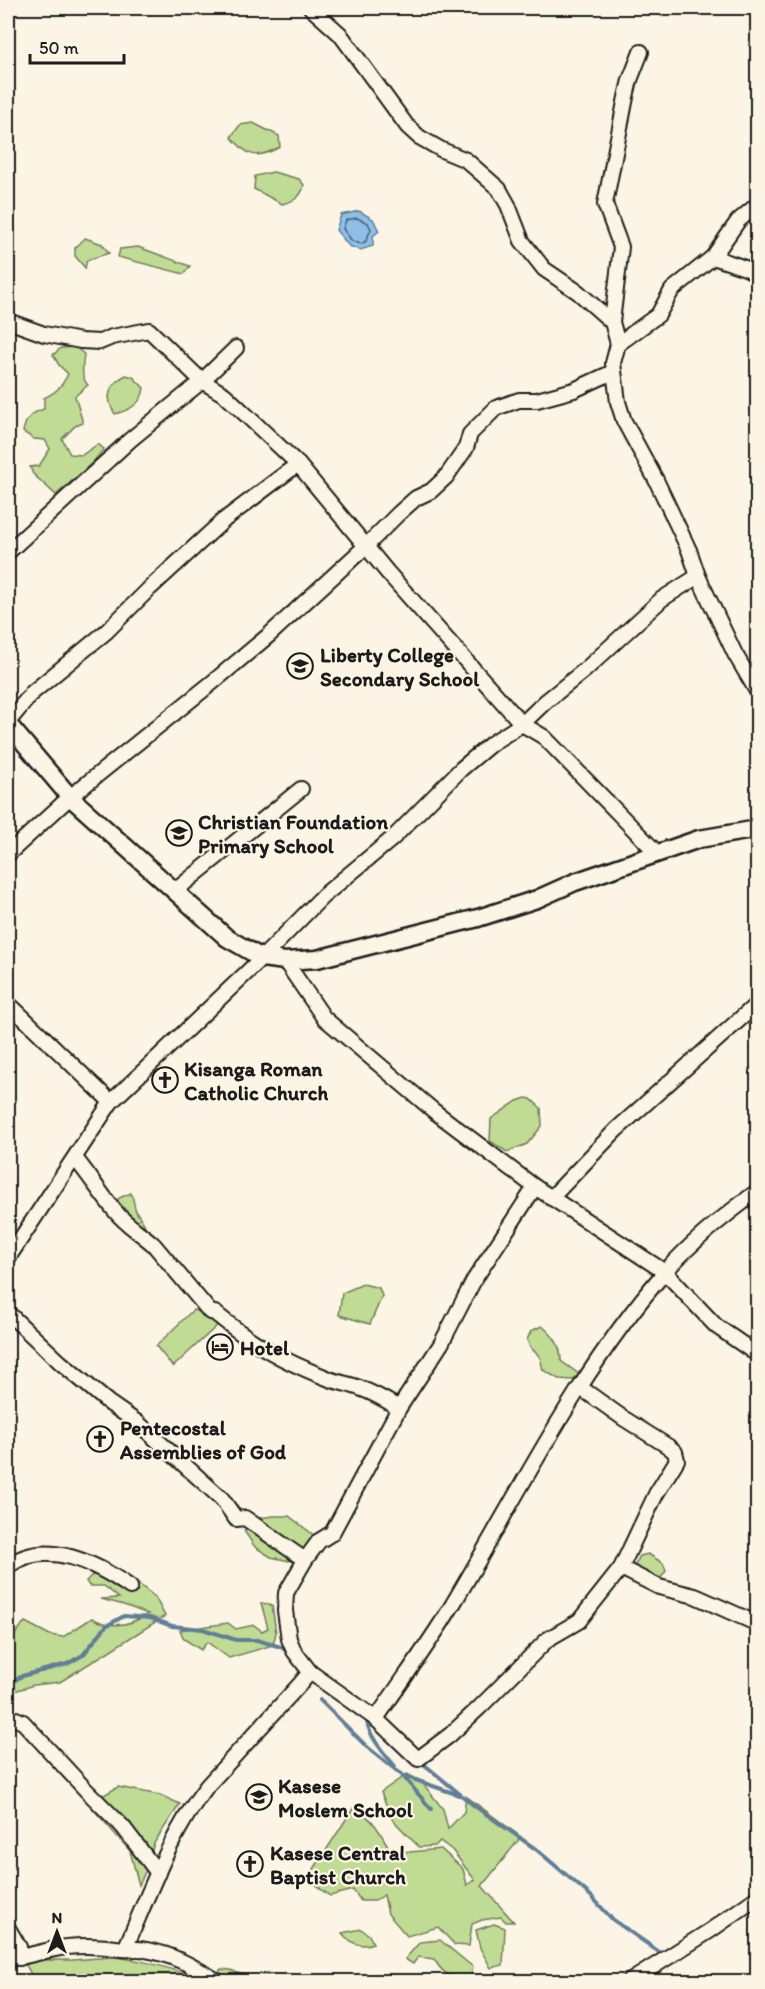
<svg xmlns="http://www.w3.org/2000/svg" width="765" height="1989" viewBox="0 0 765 1989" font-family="Itim,sans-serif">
<rect width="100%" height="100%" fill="#fcf5e5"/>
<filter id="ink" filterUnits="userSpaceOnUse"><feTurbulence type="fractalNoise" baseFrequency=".0167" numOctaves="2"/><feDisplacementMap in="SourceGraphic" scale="12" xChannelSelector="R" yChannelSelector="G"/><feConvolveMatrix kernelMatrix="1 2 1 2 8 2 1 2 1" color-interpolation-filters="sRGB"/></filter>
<g filter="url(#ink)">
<g fill="#c0db93" stroke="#6e7c58" stroke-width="1.5">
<path d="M253 123 279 136 280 147C254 160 250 157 231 137L240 125Z"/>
<path d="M273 172 299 179 304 185C301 198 294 201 282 204L254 189 255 176Z"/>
<polygon points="85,238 102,244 109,253 87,260 85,268 75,256 75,248"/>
<polygon points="138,247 190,266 184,274 118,257 120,249"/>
<path d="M75 347 84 354C83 364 80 377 88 385L75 396 83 423 75 426 62 439 70 454 82 455 98 444 104 449 92 463 56 495 33 474 30 467 39 466 50 449 45 440 34 439 23 432C25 419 32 412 44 409V398C57 392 62 386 68 374L59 365 53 355 61 348Z"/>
<path d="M126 375 133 377 144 388C142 404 130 410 115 414 104 397 109 384 126 375Z"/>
<polygon points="526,1098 531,1099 541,1108 542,1126 527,1144 507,1152 490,1141 491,1119 517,1101"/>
<path d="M131 1193C134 1199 133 1202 135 1208 137 1217 146 1221 146 1231L134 1230 117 1203 119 1198Z"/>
<polygon points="363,1284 379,1288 382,1296 370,1324 339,1315 342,1293"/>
<polygon points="193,1310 223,1320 173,1367 156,1346"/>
<path d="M542 1326C554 1336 561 1345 561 1361L579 1374 573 1380 559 1379 543 1370 540 1357 530 1347 527 1340 531 1331Z"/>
<polygon points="274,1516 289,1516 315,1536 315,1552 289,1561 271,1557 255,1547 244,1531 251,1519"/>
<polygon points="648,1554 663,1563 666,1571 661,1578 638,1569 635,1565 640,1556"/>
<path d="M92 1575 107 1576 116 1588 131 1592 136 1582 155 1597 165 1616 60 1682 34 1685 8 1693V1630L15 1634 25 1622 50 1635 63 1637 92 1618C111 1629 131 1625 148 1614L124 1605 101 1599 119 1598 104 1586H89L86 1581Z"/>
<polygon points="261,1603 272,1605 276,1633 273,1645 229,1658 207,1642 201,1650 184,1639 180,1630 228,1623 236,1629 254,1625 262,1631 268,1628"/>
<path d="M407 1774 421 1781 443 1809 448 1829 464 1812 466 1796 521 1837 482 1886 514 1922H506L501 1917 482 1920 472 1924 469 1946 455 1945 438 1927 407 1936 388 1914 384 1895 375 1901H361L353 1890 330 1896C320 1889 313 1885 312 1872L354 1807C373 1818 379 1830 389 1848L410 1852 441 1849 463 1869 467 1885 475 1880 452 1850 440 1841 435 1846 419 1847 392 1819 381 1792Z"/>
<polygon points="118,1787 160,1795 180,1804 154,1843 146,1870 139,1885 130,1851 93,1809 100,1797"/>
<polygon points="494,1924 505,1928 503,1965 491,1968 480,1948 476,1930"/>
<path d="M361 1929 369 1935 373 1943C361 1948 350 1943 342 1933Z"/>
<path d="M440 1940 473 1967 471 1978C452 1979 444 1976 434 1959L418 1957 413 1964 405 1959 420 1942Z"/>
<path d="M112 1957C141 1959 165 1967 192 1976L184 1982 35 1981 23 1960H72Z"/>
<polygon points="221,1969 231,1970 249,1978 267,1976 299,1979 302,1981 216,1982 213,1979"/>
</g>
<polygon fill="#8ebfe9" stroke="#607e97" stroke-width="1.5" points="359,211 373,219 379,231 373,236 373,246 360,250 349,246 336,230 341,215"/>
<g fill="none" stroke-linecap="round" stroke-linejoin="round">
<polygon stroke="#4a5d6e" stroke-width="1.5" points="357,218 368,223 371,229 366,241 361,244 352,241 343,229 346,220"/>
<g stroke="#607e97" stroke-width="4">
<polyline points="8,1682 12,1682 22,1676 67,1664 83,1655 106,1626 124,1616 150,1618 172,1626 203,1629 236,1640 257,1640 281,1647 291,1655"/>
<polyline points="320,1700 366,1746 402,1775 431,1809"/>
<path d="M367 1717C365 1732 385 1755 395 1766"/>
<polyline points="420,1761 472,1804 537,1850 591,1896 612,1919 662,1954"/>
<polyline points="404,1776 459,1795"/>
</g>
<g stroke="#1c1c1c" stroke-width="18">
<g id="minor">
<polyline points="311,8 340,34 407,126 419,137 442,150 466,160 499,189 508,205 522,241 544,269 578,292 612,322 618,344"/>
<polyline points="758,204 738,221 713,257 672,290 658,315 618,344 613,363 618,402 624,421 656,480 689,550 698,576 735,654 758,693"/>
<polyline points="713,257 748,269 758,275"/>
<polyline points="8,321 44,334 81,341 100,342 112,337 149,330 202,381 225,395 298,464 388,573 522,724 544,737 657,853"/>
<polyline points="612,322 621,247 605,204 626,97 630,80 641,52"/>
<polyline points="8,552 130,440 202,381 236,348"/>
<polyline points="8,722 33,692 107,631 150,588 224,520 298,464"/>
<polyline points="8,854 70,797 213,682 268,636 366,546 398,514 416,498 431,491 446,477 466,448 470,434 496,408 519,400 537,400 574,390 613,372"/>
<polyline points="176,890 301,789"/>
<polyline points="285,961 324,1018 434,1111 535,1187 665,1272 716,1326 758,1355"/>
<polyline points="8,1003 111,1102"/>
<path d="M75 1158C89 1175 101 1194 115 1211 126 1225 141 1233 154 1245L210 1312 215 1313C251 1343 283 1361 327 1378 338 1383 351 1384 362 1389 376 1394 387 1401 399 1408"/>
<polyline points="535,1187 474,1280 441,1344 399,1408 332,1533 319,1541 305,1560 286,1593 285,1611 289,1639 294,1651 310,1672 376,1719 418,1759 450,1735 480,1707 548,1639 579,1621 621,1568 656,1494 677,1460 675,1452 669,1447 623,1418 581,1388"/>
<polyline points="551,1198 616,1130 758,1003"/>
<polyline points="8,1258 111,1102 262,958 323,896 393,838 461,769 492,743 522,724 545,702 585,670 662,599 698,576"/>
<polyline points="8,1313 60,1362 109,1403 138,1423 222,1499 236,1519 245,1518 305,1560"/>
<path d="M8 1566C46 1538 96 1563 130 1587"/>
<polyline points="621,1568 659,1587 695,1596 758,1624"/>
<polyline points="16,1719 23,1722 86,1790 123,1827 158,1873"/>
<path d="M376 1719C400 1683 427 1647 450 1609 517 1497 578 1371 665 1272 692 1241 725 1215 758 1191"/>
<polyline points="8,1928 19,1947 20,1958"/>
<path d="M125 1949C149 1894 170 1834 207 1786L301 1683 310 1672"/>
<path d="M8 1959C28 1957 47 1949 67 1947 86 1945 104 1946 123 1949 131 1950 138 1948 146 1950 173 1954 196 1968 219 1982"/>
<polyline points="629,1982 711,1930 758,1897"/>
</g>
</g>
<g stroke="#1c1c1c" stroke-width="21">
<polyline id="tertiary" points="8,724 70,797 227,938 262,958 285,961 317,959 478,918 537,899 575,882 699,839 758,829"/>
</g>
<use href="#minor" stroke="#fcf5e5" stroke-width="14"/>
<use href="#tertiary" stroke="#fcf5e5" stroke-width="16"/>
</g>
</g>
<defs>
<g id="university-ring" transform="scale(1.35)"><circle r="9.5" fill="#fcf5e5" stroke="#1c1c1c" stroke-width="1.5"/><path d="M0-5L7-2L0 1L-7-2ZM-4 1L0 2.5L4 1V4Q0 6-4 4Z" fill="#1c1c1c"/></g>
<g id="school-ring" transform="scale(1.35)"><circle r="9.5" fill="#fcf5e5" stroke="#1c1c1c" stroke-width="1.5"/><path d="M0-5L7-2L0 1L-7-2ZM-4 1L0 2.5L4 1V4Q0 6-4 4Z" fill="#1c1c1c"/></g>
<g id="church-ring" transform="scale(1.35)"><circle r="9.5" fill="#fcf5e5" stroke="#1c1c1c" stroke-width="1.5"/><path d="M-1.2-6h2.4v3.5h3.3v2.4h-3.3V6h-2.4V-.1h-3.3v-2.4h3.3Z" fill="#1c1c1c"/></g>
<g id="hotel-ring" transform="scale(1.35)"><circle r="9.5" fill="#fcf5e5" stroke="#1c1c1c" stroke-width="1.5"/><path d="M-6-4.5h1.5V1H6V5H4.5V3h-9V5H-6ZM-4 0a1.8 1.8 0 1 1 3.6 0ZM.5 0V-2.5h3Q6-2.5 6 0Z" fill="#1c1c1c"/></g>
</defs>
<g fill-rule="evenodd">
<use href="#university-ring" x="300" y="666"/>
<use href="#school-ring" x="179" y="833"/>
<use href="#church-ring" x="165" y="1080"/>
<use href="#hotel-ring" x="220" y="1347"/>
<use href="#church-ring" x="100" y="1439"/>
<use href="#school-ring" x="259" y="1797"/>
<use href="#church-ring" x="250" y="1864"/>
</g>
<g text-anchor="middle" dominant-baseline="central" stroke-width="4.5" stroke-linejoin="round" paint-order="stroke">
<g font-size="21" font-weight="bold" fill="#1c1c1c" stroke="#fcf5e5" text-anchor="start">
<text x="320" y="654">Liberty College<tspan x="320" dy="24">Secondary School</tspan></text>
<text x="198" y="821">Christian Foundation<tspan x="198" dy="24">Primary School</tspan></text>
<text x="184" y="1068">Kisanga Roman<tspan x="184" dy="24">Catholic Church</tspan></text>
<text x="240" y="1347">Hotel</text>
<text x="120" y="1427">Pentecostal<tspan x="120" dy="24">Assemblies of God</tspan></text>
<text x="278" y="1785">Kasese<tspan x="278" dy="24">Moslem School</tspan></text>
<text x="270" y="1852">Kasese Central<tspan x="270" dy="24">Baptist Church</tspan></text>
</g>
</g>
<rect width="765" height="1989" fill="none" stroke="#fcf5e5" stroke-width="30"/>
<rect x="15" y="15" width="735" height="1959" fill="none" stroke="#1c1c1c" stroke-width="2" filter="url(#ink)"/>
<g transform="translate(57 1932)" stroke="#fcf5e5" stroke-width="4.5" paint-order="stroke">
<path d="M0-4.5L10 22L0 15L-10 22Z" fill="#1c1c1c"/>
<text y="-9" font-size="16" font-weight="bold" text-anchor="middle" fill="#1c1c1c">N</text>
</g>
<path d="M30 54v9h94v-9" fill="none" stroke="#1c1c1c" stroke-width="3"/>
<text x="39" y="54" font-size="18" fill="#1c1c1c" stroke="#fcf5e5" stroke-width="4.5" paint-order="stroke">50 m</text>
</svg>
